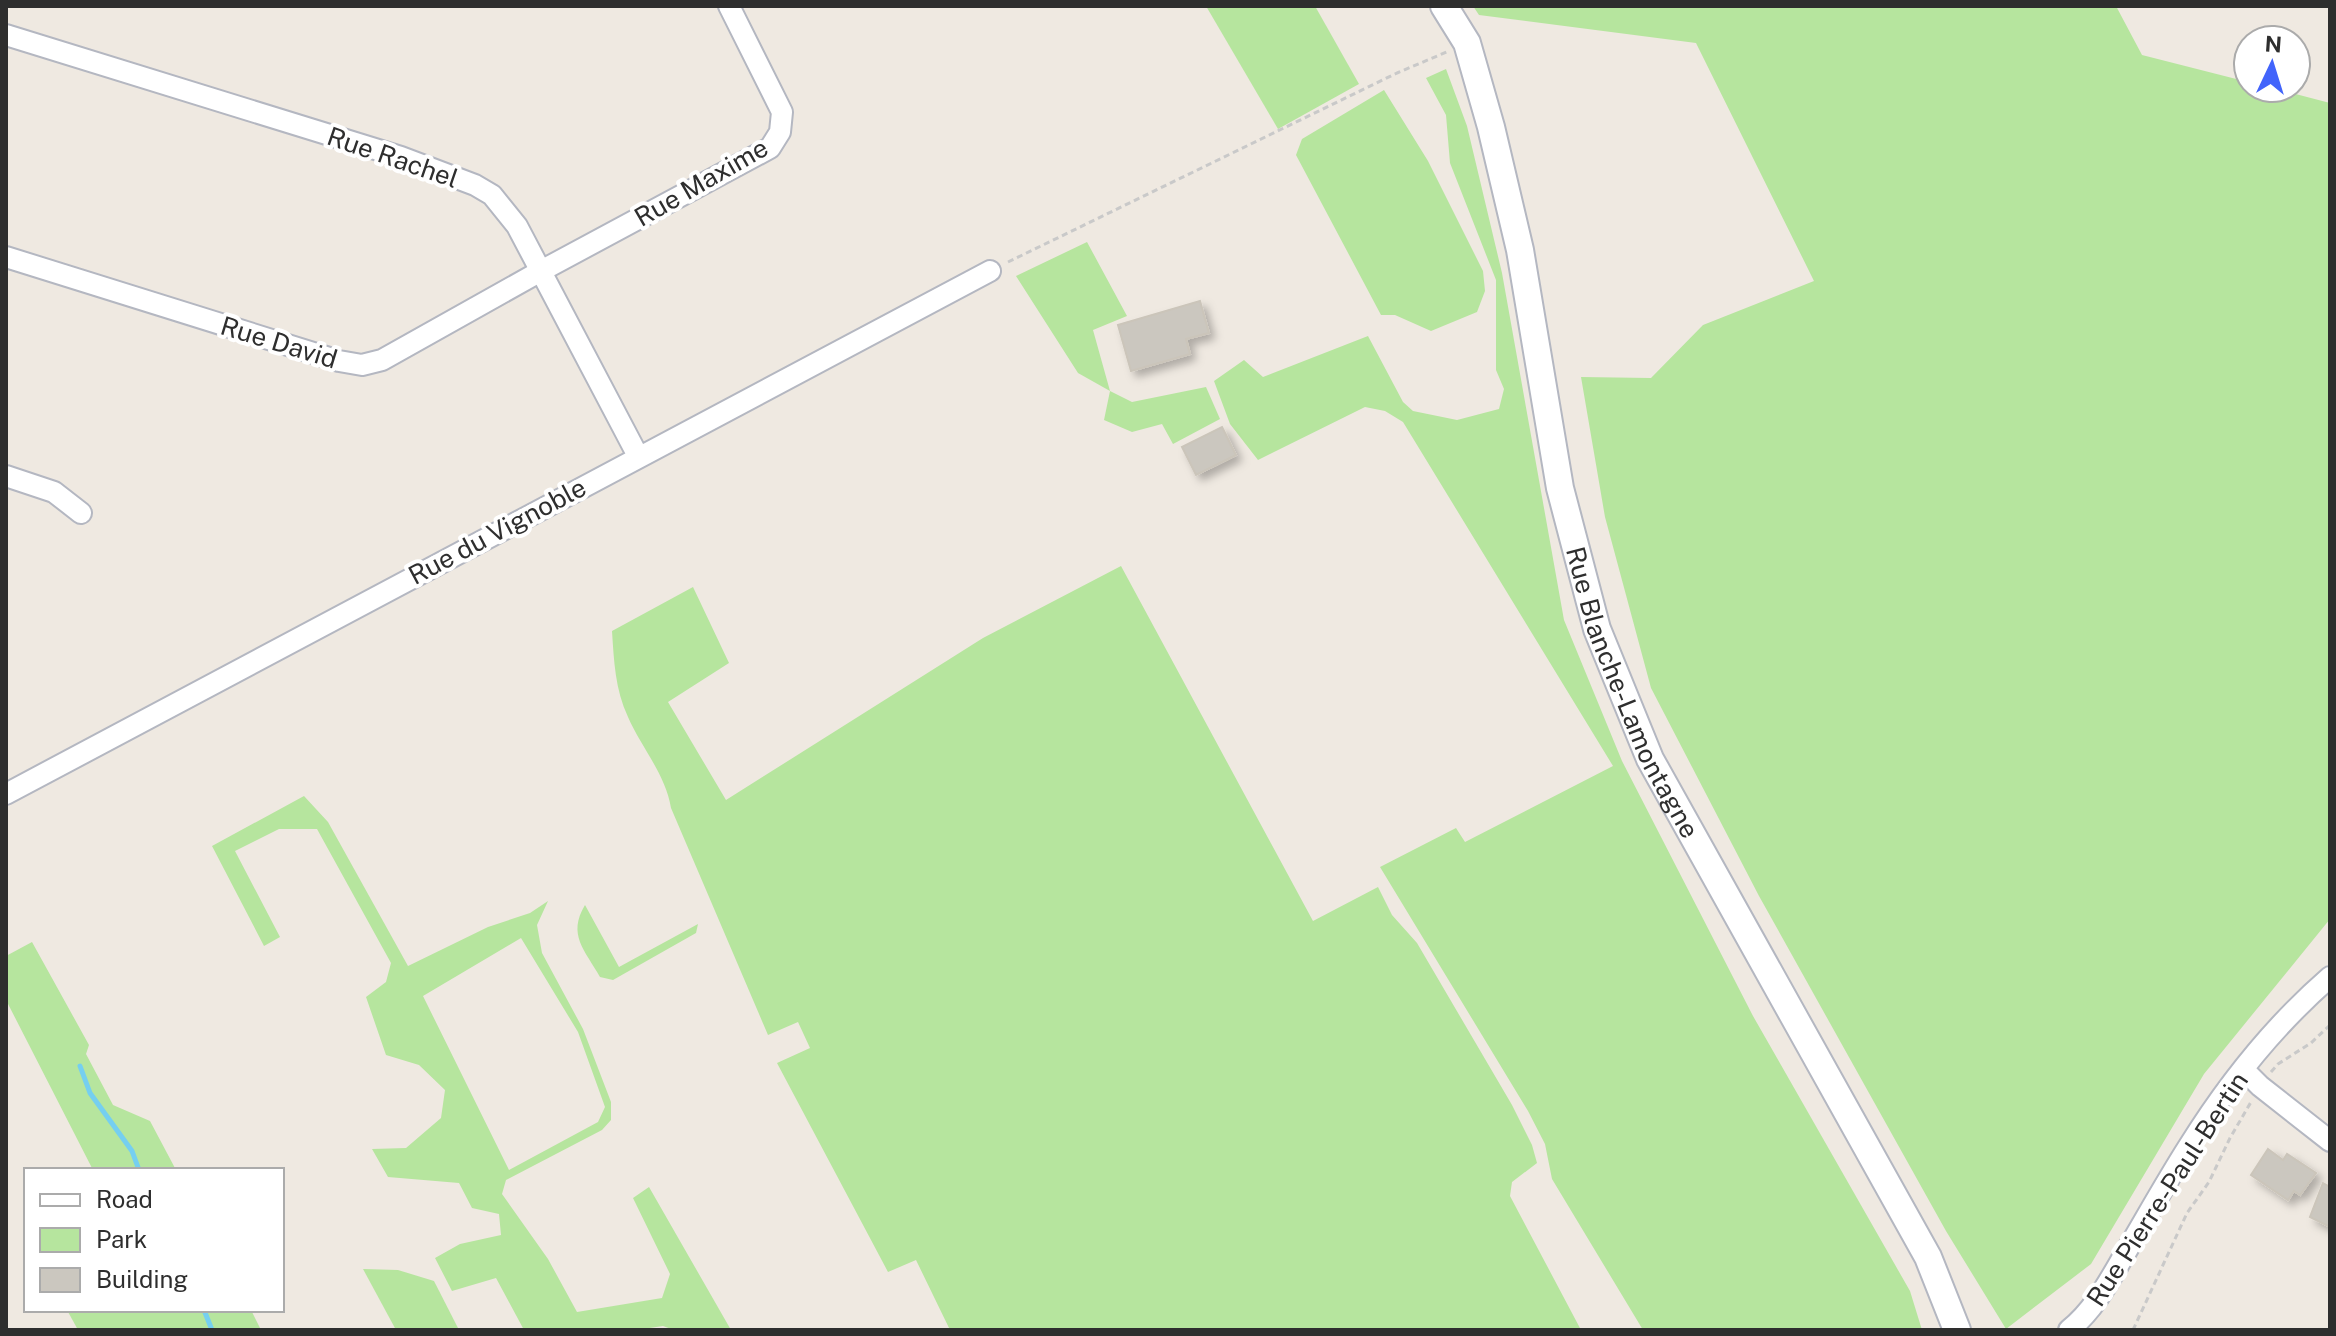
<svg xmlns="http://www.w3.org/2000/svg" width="2336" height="1336" viewBox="0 0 2336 1336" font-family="'Public Sans',sans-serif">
<defs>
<filter id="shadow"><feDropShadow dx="5.5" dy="5.5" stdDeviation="4" flood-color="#0004"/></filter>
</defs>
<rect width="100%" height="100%" fill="#efe9e1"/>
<g fill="#b6e59e" fill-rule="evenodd">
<polygon points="1206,6 1315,6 1359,84 1278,129"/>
<polygon points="1473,6 2116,6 2142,55 2248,82 2248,88 2272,88 2330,103 2330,919 2204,1074 2091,1264 2006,1329 1946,1231 1759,896 1651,688 1605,517 1581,377 1651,378 1703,325 1814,281 1696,43 1479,15"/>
<polygon points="1446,69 1467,126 1502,273 1564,620 1622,761 1753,1016 1910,1291 1922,1330 1643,1330 1552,1179 1545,1144 1528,1111 1380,867 1456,828 1465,842 1613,766 1403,422 1385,411 1365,407 1258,460 1230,424 1214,381 1244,360 1263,377 1368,336 1403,402 1413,411 1457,420 1499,409 1504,389 1496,370 1496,280 1450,163 1446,115 1426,78"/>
<polygon points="1384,90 1428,161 1483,271 1485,291 1477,312 1431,331 1395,315 1381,315 1296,155 1302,139"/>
<polygon points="1087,242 1127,316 1093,330 1110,391 1132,402 1206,387 1220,419 1173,444 1162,424 1132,432 1104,420 1110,391 1078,373 1016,276"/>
<path d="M1121 566 1313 921 1378 887 1392 915 1417 943 1512 1105 1532 1145 1537 1163 1512 1182 1510 1196 1581 1330H950L916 1260 888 1272 777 1063 810 1048 798 1022 768 1035 671 808C666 775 641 747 628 717 615 689 614 661 612 631L693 587 729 663 668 702 726 800 983 638Z"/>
<path d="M304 796 328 822 408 966 488 927 530 913 548 901 537 925 542 953 583 1029 611 1102V1120L602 1130 506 1180 502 1194 548 1259 577 1312 662 1298 670 1274 633 1198 649 1187 731 1330H674L663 1326 636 1330H524L496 1278 452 1291 435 1258 460 1244 501 1235 499 1214 472 1208 459 1183 388 1177 372 1149 406 1148 441 1118 445 1090 419 1065 386 1055 366 997 386 982 391 963 317 829H279L235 851 280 937 264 946 212 846ZM521 938 578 1032 605 1107 598 1122 509 1170 423 996Z"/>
<path d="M585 905 619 967 698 924 696 933 613 980 600 977C585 950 567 935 585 905Z"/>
<polygon points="32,942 89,1045 86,1054 113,1105 150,1121 176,1170 93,1170 6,1000 6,956"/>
<polygon points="363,1269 398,1270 434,1281 459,1330 396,1330"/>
<polygon points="67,1310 251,1310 261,1330 78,1330"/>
</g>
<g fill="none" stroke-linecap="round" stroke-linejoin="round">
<g stroke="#75cff0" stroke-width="5">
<polyline points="80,1066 90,1093 132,1151 139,1170"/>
<polyline points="204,1310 212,1330"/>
</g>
</g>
<g fill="#cbc7bf" stroke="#cbc5ba" stroke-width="2" filter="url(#shadow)">
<polygon points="1200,301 1209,333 1186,339 1190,354 1131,371 1118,325"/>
<polygon points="1222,427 1236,455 1196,475 1182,447"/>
<polygon points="2268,1149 2283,1160 2287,1154 2316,1173 2300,1195 2294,1191 2288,1200 2251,1175"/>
<polygon points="2323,1183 2330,1187 2330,1227 2310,1217"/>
</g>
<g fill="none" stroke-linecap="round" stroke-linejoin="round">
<g stroke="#b4b7c1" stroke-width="24">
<g id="street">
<polyline points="6,35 401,157 475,185 492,195 517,226 638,456"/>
<polyline points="6,257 339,361 362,365 382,360 539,272 770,148 780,132 782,112 729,6"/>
<polyline points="6,476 54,492 81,513"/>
<polyline points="6,794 990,271"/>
<polyline points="2244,1070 2260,1086 2330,1141"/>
<path d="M2069 1330C2093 1311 2108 1283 2123 1257 2145 1220 2166 1182 2189 1146 2227 1085 2276 1024 2330 977"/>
</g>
</g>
<g stroke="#b4b7c1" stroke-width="30">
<g id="secondary">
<path id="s1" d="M1444 6 1467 43 1491 127 1520 250 1560 488 1597 629 1650 759 1928 1257 1957 1330"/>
</g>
</g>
<g stroke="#c9c9c9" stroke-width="3" stroke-dasharray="6 4" stroke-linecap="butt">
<polyline points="1008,262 1397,73 1449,51"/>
<polyline points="2271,1072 2278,1064 2311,1043 2330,1025"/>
<polyline points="2133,1330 2187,1213 2209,1182 2230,1138 2251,1102"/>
</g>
<use href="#street" stroke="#fff" stroke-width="20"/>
<use href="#secondary" stroke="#fff" stroke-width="26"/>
</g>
<g text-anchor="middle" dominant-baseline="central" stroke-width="8" stroke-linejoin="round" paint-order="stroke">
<g font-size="26" fill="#2e2e2e" stroke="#fff">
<text transform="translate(393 157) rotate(19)">Rue Rachel</text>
<text transform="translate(701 182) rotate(-30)">Rue Maxime</text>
<text transform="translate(279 342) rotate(17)">Rue David</text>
<text transform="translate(497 531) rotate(-28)">Rue du Vignoble</text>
<text stroke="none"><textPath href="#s1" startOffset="716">Rue Blanche-Lamontagne</textPath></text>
<text transform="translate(2167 1189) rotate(-57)">Rue Pierre-Paul-Bertin</text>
</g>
</g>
<rect width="2336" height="1336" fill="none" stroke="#2e2e2e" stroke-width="16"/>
<rect x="24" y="1168" width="260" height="144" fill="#ffffff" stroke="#ababab" stroke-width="2"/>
<rect x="40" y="1194" width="40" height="12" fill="#ffffff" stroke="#ababab" stroke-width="2"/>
<text x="96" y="1208" font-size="24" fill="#2e2e2e">Road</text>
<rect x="40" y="1228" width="40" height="24" fill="#b6e59e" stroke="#ababab" stroke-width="2"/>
<text x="96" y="1248" font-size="24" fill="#2e2e2e">Park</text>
<rect x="40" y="1268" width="40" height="24" fill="#cbc7bf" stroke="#ababab" stroke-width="2"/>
<text x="96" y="1288" font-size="24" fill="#2e2e2e">Building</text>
<g transform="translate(2272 64) rotate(4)"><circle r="38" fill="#ffffff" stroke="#ababab" stroke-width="2"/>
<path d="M0-6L14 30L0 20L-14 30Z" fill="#4264fb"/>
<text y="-12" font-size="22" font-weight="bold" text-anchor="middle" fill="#2e2e2e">N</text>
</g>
</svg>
